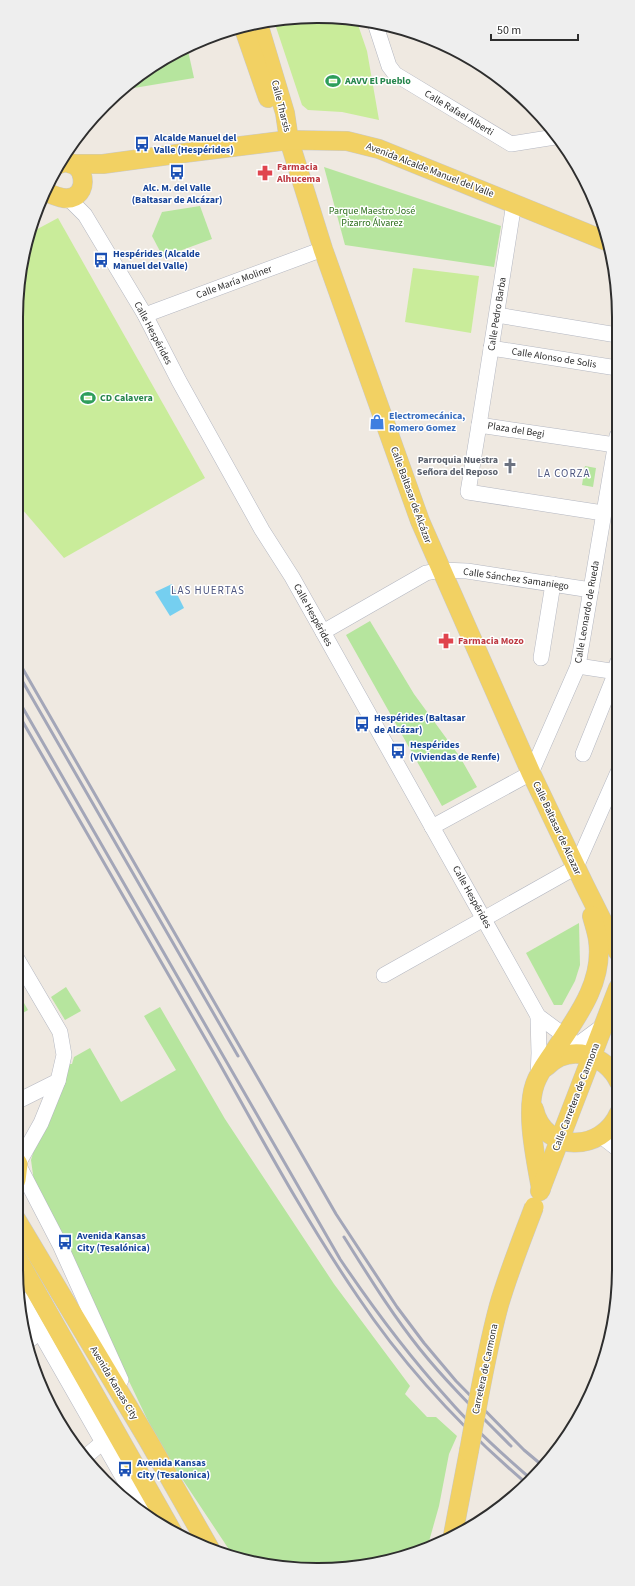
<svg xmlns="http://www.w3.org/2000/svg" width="635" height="1586" viewBox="0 0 635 1586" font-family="'Source Sans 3',sans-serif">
<rect width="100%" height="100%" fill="#efe9e1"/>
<g fill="#b6e59e">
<polygon points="187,46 194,78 128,89 127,85 134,78"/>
<polygon points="324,167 501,226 494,267 345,245"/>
<polygon points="200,206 212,239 163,257 152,236 162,212"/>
<polygon points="585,466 596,468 593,487 582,485"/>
<polygon points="370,621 414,694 460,757 477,787 442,806 346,635"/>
<polygon points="579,923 580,965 575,981 562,1005 554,1005 526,953"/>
<polygon points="66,987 81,1011 65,1020 51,997"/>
<polygon points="16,989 28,1010 16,1017"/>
<polygon points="160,1007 225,1119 334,1284 410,1386 405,1394 427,1417 436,1417 457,1436 449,1454 439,1506 428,1545 377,1564 278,1567 234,1557 159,1444 34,1182 31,1160 36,1143 69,1064 72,1064 74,1057 90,1048 121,1102 176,1070 144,1016"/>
</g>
<g fill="#c9ec9a">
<polygon points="298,17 356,19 367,51 379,120 342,112 308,110 302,105 274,21"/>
<polygon points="58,218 205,478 64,558 16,502 16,318 30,233"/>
<polygon points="413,268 479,276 471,333 405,322"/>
</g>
<polygon fill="#75cff0" points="172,584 184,608 170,616 155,592"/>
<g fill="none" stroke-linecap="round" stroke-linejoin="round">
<g stroke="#b4b7c1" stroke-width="16">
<g id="minor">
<polyline points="375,23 389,66 395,74 511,144 555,137"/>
<polyline points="63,198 72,202 85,215 145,315 179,381 262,530 292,577 323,632 538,1016 592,1056"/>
<polyline points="145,315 323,249"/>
<polyline points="497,315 617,335"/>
<polyline points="491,348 617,368"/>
<polyline points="479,425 514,203"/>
<polyline points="603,513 468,492 479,425 615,445"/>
<polyline points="323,632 426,573 441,570 467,571 591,590"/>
<polyline points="541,658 553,584"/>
<polyline points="578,666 617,672"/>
<polyline points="583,754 616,672 617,663"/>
<polyline points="432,827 531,773 578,666 617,436"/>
<polyline points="16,957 60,1032 64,1055 58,1081 41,1123 18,1164 60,1245 121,1380"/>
<polyline points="384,975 576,867 618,772"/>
<polyline points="569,1051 604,1025"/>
<polyline points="538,1077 539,1053 538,1016"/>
<polyline points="16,1102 58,1081"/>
<polyline points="601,1136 619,1150"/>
<polyline points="21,1299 141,1509"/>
<polyline points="28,1341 40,1332"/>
<polyline points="84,1458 103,1442"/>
</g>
</g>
<g stroke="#c9c9c9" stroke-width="20">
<g id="major">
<polyline points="258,23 285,113 289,140 323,249 420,521 531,773 584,884 618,952"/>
<polyline points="243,26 268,98"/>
<polyline points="71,164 103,164 184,153 289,140 347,141 379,149 606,241"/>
<path d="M45 192C51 194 57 197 63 198 94 202 86 151 57 165"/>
<path d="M546 1067C569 1043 606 1054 619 1082"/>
<path d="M534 1109C544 1153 602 1153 619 1113"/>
<polyline points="16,1161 18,1164 16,1180"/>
<path d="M541 1189C536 1160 525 1112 535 1084 539 1072 548 1061 555 1050 577 1017 604 982 598 940 597 932 594 924 592 916"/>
<polyline points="540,1191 618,988"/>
<polyline points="16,1219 148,1440 210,1549"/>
<polyline points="16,1256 173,1533"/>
<polyline points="453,1535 469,1451"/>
</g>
</g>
<use href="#minor" stroke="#fff" stroke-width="15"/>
<use href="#major" stroke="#f2d163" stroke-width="19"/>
<g stroke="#a3a6b8" stroke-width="3">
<polyline points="16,657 336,1214 397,1307 424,1343 456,1381 524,1450 543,1466"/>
<polyline points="16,670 238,1056"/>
<path d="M16 696 340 1259C373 1308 408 1355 448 1399 473 1428 502 1454 531 1479"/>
<path d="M16 710C83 827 150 943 217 1059 262 1139 306 1221 358 1297 404 1366 464 1430 527 1484"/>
<path d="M344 1237C368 1275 391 1313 419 1348 447 1383 479 1414 511 1446"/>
</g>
<g stroke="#c9c9c9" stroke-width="20" stroke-linecap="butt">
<path id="major-bridge" d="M469 1451C478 1402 486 1353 499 1305 509 1271 522 1239 534 1207"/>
</g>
<use href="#major-bridge" stroke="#f2d163" stroke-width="19"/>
</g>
<defs>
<g id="stadium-bare" transform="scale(1.2)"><path d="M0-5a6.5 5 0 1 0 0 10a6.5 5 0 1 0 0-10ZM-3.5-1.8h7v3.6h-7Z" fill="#2e9e5b" stroke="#fff" stroke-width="2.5" paint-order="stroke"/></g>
<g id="bus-bare" transform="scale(1.2)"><path d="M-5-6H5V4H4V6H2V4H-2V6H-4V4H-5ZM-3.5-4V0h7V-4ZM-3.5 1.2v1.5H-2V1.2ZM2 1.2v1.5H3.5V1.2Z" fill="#1a4fb4" stroke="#fff" stroke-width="2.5" paint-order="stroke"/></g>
<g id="pharmacy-bare" transform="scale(1.2)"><path d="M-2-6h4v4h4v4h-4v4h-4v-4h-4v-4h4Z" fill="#e0444e" stroke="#fff" stroke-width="2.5" paint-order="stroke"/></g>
<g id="shop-bare" transform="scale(1.2)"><path d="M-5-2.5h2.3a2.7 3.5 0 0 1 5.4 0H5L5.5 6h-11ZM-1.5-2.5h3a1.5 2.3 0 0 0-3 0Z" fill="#3f7fe0" stroke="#fff" stroke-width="2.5" paint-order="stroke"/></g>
<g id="church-bare" transform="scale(1.2)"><path d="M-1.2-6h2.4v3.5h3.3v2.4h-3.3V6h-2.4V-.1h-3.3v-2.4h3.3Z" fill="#6b7280" stroke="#fff" stroke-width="2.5" paint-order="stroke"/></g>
</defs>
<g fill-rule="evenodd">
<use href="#stadium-bare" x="333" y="81"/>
<use href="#bus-bare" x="142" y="144"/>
<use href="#bus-bare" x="177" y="172"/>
<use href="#pharmacy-bare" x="265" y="173"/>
<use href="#bus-bare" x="101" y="260"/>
<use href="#stadium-bare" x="88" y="398"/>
<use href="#shop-bare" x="377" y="422"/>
<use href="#church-bare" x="510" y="466"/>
<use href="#pharmacy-bare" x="446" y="641"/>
<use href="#bus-bare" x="362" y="724"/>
<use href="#bus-bare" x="398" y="751"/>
<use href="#bus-bare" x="65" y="1242"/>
<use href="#bus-bare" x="125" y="1469"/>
</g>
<g text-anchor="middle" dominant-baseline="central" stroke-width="3" stroke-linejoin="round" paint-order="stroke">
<g font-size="10" font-weight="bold" fill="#27864d" stroke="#fff" text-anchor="start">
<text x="345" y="81">AAVV El Pueblo</text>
<text x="100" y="398">CD Calavera</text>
</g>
<g font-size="10" fill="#2e2e2e" stroke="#fff">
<text transform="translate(281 106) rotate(76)">Calle Tharsis</text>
<text transform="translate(459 113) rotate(31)">Calle Rafael Alberti</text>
<text transform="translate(430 170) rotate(21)">Avenida Alcalde Manuel del Valle</text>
<text transform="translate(234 282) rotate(-20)">Calle María Moliner</text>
<text transform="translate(497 314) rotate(-81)">Calle Pedro Barba</text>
<text transform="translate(153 333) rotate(62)">Calle Hespérides</text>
<text transform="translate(554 358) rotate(9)">Calle Alonso de Solis</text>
<text transform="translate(516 430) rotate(9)">Plaza del Begi</text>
<text transform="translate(411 495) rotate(70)">Calle Baltasar de Alcázar</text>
<text transform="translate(516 579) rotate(8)">Calle Sánchez Samaniego</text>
<text transform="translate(587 612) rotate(-80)">Calle Leonardo de Rueda</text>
<text transform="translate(313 615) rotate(61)">Calle Hespérides</text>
<text transform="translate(557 828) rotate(65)">Calle Baltasar de Alcazar</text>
<text transform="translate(472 897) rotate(61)">Calle Hespérides</text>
<text transform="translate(576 1097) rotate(-69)">Calle Carretera de Carmona</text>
<text transform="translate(485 1369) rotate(-78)">Carretera de Carmona</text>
<text transform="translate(114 1383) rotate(59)">Avenida Kansas City</text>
</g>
<g font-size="10" font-weight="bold" fill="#164399" stroke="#fff" text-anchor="start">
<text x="154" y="138">Alcalde Manuel del<tspan x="154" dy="12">Valle (Hespérides)</tspan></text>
<text x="177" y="188" text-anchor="middle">Alc. M. del Valle<tspan x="177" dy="12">(Baltasar de Alcázar)</tspan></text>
<text x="113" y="254">Hespérides (Alcalde<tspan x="113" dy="12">Manuel del Valle)</tspan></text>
<text x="374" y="718">Hespérides (Baltasar<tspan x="374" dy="12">de Alcázar)</tspan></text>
<text x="410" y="745">Hespérides<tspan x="410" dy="12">(Viviendas de Renfe)</tspan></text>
<text x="77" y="1236">Avenida Kansas<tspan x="77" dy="12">City (Tesalónica)</tspan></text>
<text x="137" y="1463">Avenida Kansas<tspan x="137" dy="12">City (Tesalonica)</tspan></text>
</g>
<g font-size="10" font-weight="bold" fill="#be3a42" stroke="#fff" text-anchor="start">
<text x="277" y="167">Farmacia<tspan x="277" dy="12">Alhucema</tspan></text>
<text x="458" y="641">Farmacia Mozo</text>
</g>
<g font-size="10" fill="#2c6e1b" stroke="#fff">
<text x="372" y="211">Parque Maestro José<tspan x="372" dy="12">Pizarro Álvarez</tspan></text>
</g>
<g font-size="10" font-weight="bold" fill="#366cbe" stroke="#fff" text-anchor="start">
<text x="389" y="416">Electromecánica,<tspan x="389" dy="12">Romero Gomez</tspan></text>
</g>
<g font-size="10" font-weight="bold" fill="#5b616d" stroke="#fff" text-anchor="end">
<text x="498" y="460">Parroquia Nuestra<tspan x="498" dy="12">Señora del Reposo</tspan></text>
</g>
<g font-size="11" letter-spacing="1" fill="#4d5680" stroke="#fff">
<text x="564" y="473">LA CORZA</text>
<text x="208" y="590">LAS HUERTAS</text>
</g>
</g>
<path d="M0 0H635V1586H0ZM317 23H318A294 294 0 0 1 612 317V1269A294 294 0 0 1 318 1563H317A294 294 0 0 1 23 1269V317A294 294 0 0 1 317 23Z" fill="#eee" fill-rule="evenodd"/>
<path fill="none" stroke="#2e2e2e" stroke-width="2" d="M317 23H318A294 294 0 0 1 612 317V1269A294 294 0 0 1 318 1563H317A294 294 0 0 1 23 1269V317A294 294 0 0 1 317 23Z"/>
<path d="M491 34v6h87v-6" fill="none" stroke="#2e2e2e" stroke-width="2"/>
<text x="497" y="34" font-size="12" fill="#2e2e2e" stroke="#ffffff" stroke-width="3" paint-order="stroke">50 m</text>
</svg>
